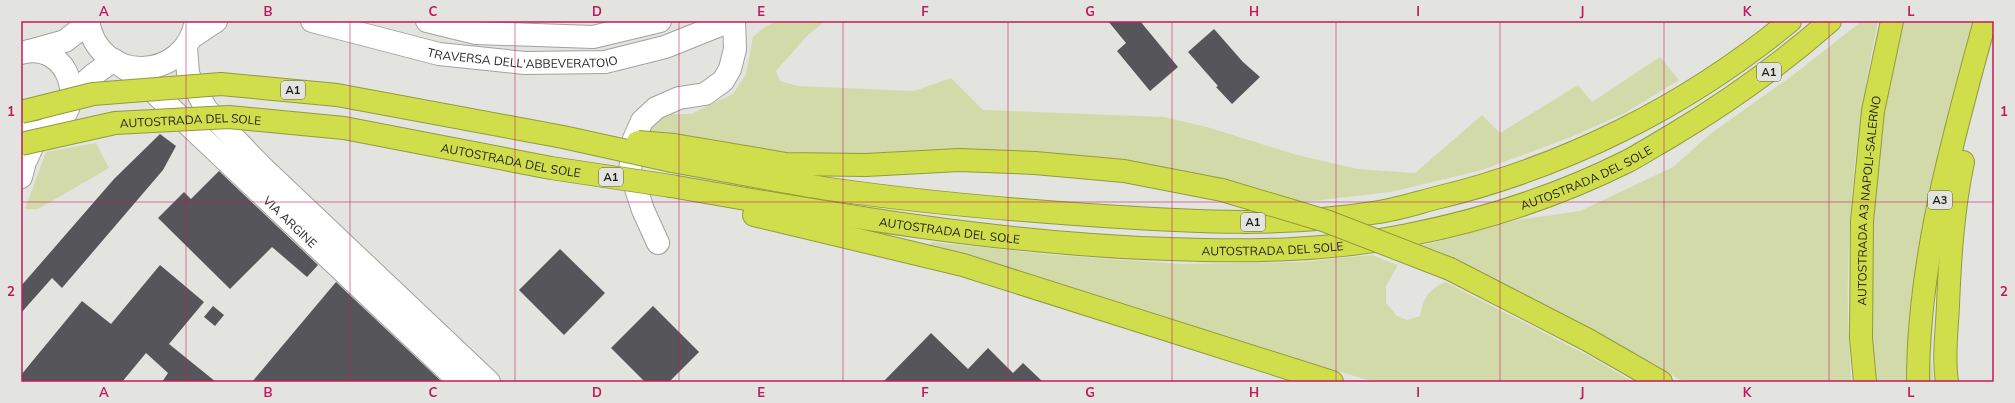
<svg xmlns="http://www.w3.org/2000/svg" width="2015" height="403" viewBox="0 0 2015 403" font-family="Mulish,sans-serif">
<rect width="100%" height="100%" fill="#e3e4e0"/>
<g fill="#d3daa9">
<polygon points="776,21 825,21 807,36 776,71 780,81 798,86 914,91 951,78 983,110 1164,117 1207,127 1297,155 1358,169 1415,173 1482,115 1500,133 1578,85 1592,102 1660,57 1679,80 1625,113 1571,137 1482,170 1391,192 1294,203 1275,196 883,159 774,151 648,132 649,127 657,119 668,114 691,114 733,94 746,74 753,37 762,29"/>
<path d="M1862 21H1878C1860 105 1849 193 1848 279 1847 313 1850 348 1851 382H1683L1655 364 1515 289 1421 246 1516 220 1580 211 1673 167 1710 134 1793 75Z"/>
<polygon points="1902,21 1977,21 1913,294 1907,382 1875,382 1870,297 1873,207 1886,93"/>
<polygon points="96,143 109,168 38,209 25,209 46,152"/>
<path d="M932 242 1055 255 1181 264 1302 262 1372 255 1398 265 1386 286V303L1397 316 1407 320 1420 316C1424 297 1427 291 1445 282L1593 358 1633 382H1374L933 248 930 245Z"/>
<polygon points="1933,319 1931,360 1934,382 1926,382 1928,341"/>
</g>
<g fill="#56565a">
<polygon points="1108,21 1140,21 1178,67 1150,91 1117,51 1126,43"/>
<polygon points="1214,29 1243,62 1260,77 1232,104 1216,87 1218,86 1188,52"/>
<polygon points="160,134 176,146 163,170 62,288 52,278 21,313 21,286 114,179"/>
<polygon points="219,171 318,265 307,277 272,247 230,289 158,218 184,192 191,199"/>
<polygon points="560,249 605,293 564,335 519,290"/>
<polygon points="160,265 204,302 169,344 216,382 162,382 168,373 146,353 122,382 21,382 21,375 82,301 111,324"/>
<polygon points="336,282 442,382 252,382"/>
<polygon points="213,306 224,315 215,326 204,317"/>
<polygon points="653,306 699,352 669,382 645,382 611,348"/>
<polygon points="931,333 968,369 988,348 1013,373 1023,363 1043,382 883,382"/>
</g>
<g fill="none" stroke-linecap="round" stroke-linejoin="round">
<g stroke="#a1a29f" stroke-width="24">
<g id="minor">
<path d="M88 21C98 84 185 83 196 21"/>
<path id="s1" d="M312 21 439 54 525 63 605 62 665 47 730 21"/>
<polyline points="427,21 476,33 593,37 660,21"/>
<polyline points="192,37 216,21"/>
<polyline points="186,47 188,74 206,109 262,167 489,382"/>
<polyline points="29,51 65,41 88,23"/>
<path d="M21 53C69 39 93 111 45 130 38 133 29 133 21 131"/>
<path id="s2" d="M119 64 140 79 460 382"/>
<polyline points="71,94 93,75 114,60"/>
<polyline points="21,177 25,162 39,132"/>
<polyline points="658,243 643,210 630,170 634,139 642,121 656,108 679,98 705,94 723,81 730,69 735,49 734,21"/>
</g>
</g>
<g stroke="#929b3c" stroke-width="24">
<g id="highway">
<polyline points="674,145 786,164 866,165 959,160 1035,163 1124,171 1222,190"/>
<path d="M672 161C724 170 776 181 829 189 920 202 1011 210 1103 216 1195 222 1287 227 1379 212 1398 209 1417 203 1436 198 1565 167 1687 106 1790 21"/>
<path id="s3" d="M671 186C836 215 1002 244 1170 249 1249 252 1330 251 1408 235 1484 220 1560 195 1628 161 1643 153 1657 144 1671 136 1728 102 1780 65 1830 21"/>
<polyline points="754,215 963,265 1332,382"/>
<polyline points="1450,269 1588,340 1661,382"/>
<path id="s4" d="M1865 382 1861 338 1862 221 1873 111 1892 21"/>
<path d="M1918 382C1918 259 1953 139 1985 21"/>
<path d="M1947 382C1943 357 1947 330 1948 305 1950 257 1953 209 1963 162"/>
</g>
</g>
<use href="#minor" stroke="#fff" stroke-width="22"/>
<use href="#highway" stroke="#d0de4c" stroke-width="22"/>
<g stroke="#929b3c" stroke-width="24" stroke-linecap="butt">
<g id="highway-bridge">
<polyline points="21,112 93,94 221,84 337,95 563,137 672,161"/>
<polyline points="638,142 674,145"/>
<path id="s5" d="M21 144 115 123 229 117 344 128 551 168 671 186"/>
<polyline points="1222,190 1326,221 1450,269"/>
</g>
</g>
<use href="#highway-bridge" stroke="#d0de4c" stroke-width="22"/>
</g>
<path fill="none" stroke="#c2185b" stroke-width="1" stroke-opacity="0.55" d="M186 21V382M350 21V382M515 21V382M679 21V382M843 21V382M1008 21V382M1172 21V382M1336 21V382M1500 21V382M1664 21V382M1829 21V382M21 202H1994"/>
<g text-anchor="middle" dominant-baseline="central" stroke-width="4" stroke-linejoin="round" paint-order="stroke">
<g fill="#e3e4e0" stroke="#5a5a58" stroke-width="1">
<rect x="1757" y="63" width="24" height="18" rx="3"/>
<rect x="281" y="81" width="24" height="18" rx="3"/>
<rect x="599" y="168" width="24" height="18" rx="3"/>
<rect x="1928" y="191" width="24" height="18" rx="3"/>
<rect x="1241" y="213" width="24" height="18" rx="3"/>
</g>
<g font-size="11" font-weight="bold" fill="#1f1f1e">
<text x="1769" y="72">A1</text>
<text x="293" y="90">A1</text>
<text x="611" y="177">A1</text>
<text x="1940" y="200">A3</text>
<text x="1253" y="222">A1</text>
</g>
<g font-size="12" fill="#1f1f1e" stroke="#e3e4e0">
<text stroke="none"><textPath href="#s1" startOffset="215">TRAVERSA DELL'ABBEVERATOIO</textPath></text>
<text stroke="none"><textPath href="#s5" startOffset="172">AUTOSTRADA DEL SOLE</textPath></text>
<text stroke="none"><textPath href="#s5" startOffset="496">AUTOSTRADA DEL SOLE</textPath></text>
<text stroke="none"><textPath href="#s3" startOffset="930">AUTOSTRADA DEL SOLE</textPath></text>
<text stroke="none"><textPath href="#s4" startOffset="182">AUTOSTRADA A3 NAPOLI-SALERNO</textPath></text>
<text stroke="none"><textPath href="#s2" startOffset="233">VIA ARGINE</textPath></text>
<text stroke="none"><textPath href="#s3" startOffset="282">AUTOSTRADA DEL SOLE</textPath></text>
<text stroke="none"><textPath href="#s3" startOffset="606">AUTOSTRADA DEL SOLE</textPath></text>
</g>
</g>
<rect width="2015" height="403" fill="none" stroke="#e3e4e0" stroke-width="44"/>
<rect x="22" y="22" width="1971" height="359" fill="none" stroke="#c2185b" stroke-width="1.5"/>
<g font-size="13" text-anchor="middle" font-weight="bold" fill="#c2185b">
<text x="104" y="16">A</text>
<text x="268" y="16">B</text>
<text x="433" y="16">C</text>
<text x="597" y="16">D</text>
<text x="761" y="16">E</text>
<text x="925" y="16">F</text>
<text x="1090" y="16">G</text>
<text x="1254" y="16">H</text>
<text x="1418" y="16">I</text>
<text x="1582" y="16">J</text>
<text x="1747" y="16">K</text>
<text x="1911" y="16">L</text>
<text x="11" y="116">1</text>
<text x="2004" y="116">1</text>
<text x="11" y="296">2</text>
<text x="2004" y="296">2</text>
<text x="104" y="397">A</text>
<text x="268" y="397">B</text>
<text x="433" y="397">C</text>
<text x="597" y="397">D</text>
<text x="761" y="397">E</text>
<text x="925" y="397">F</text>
<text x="1090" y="397">G</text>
<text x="1254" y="397">H</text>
<text x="1418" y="397">I</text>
<text x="1582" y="397">J</text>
<text x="1747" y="397">K</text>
<text x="1911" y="397">L</text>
</g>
</svg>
